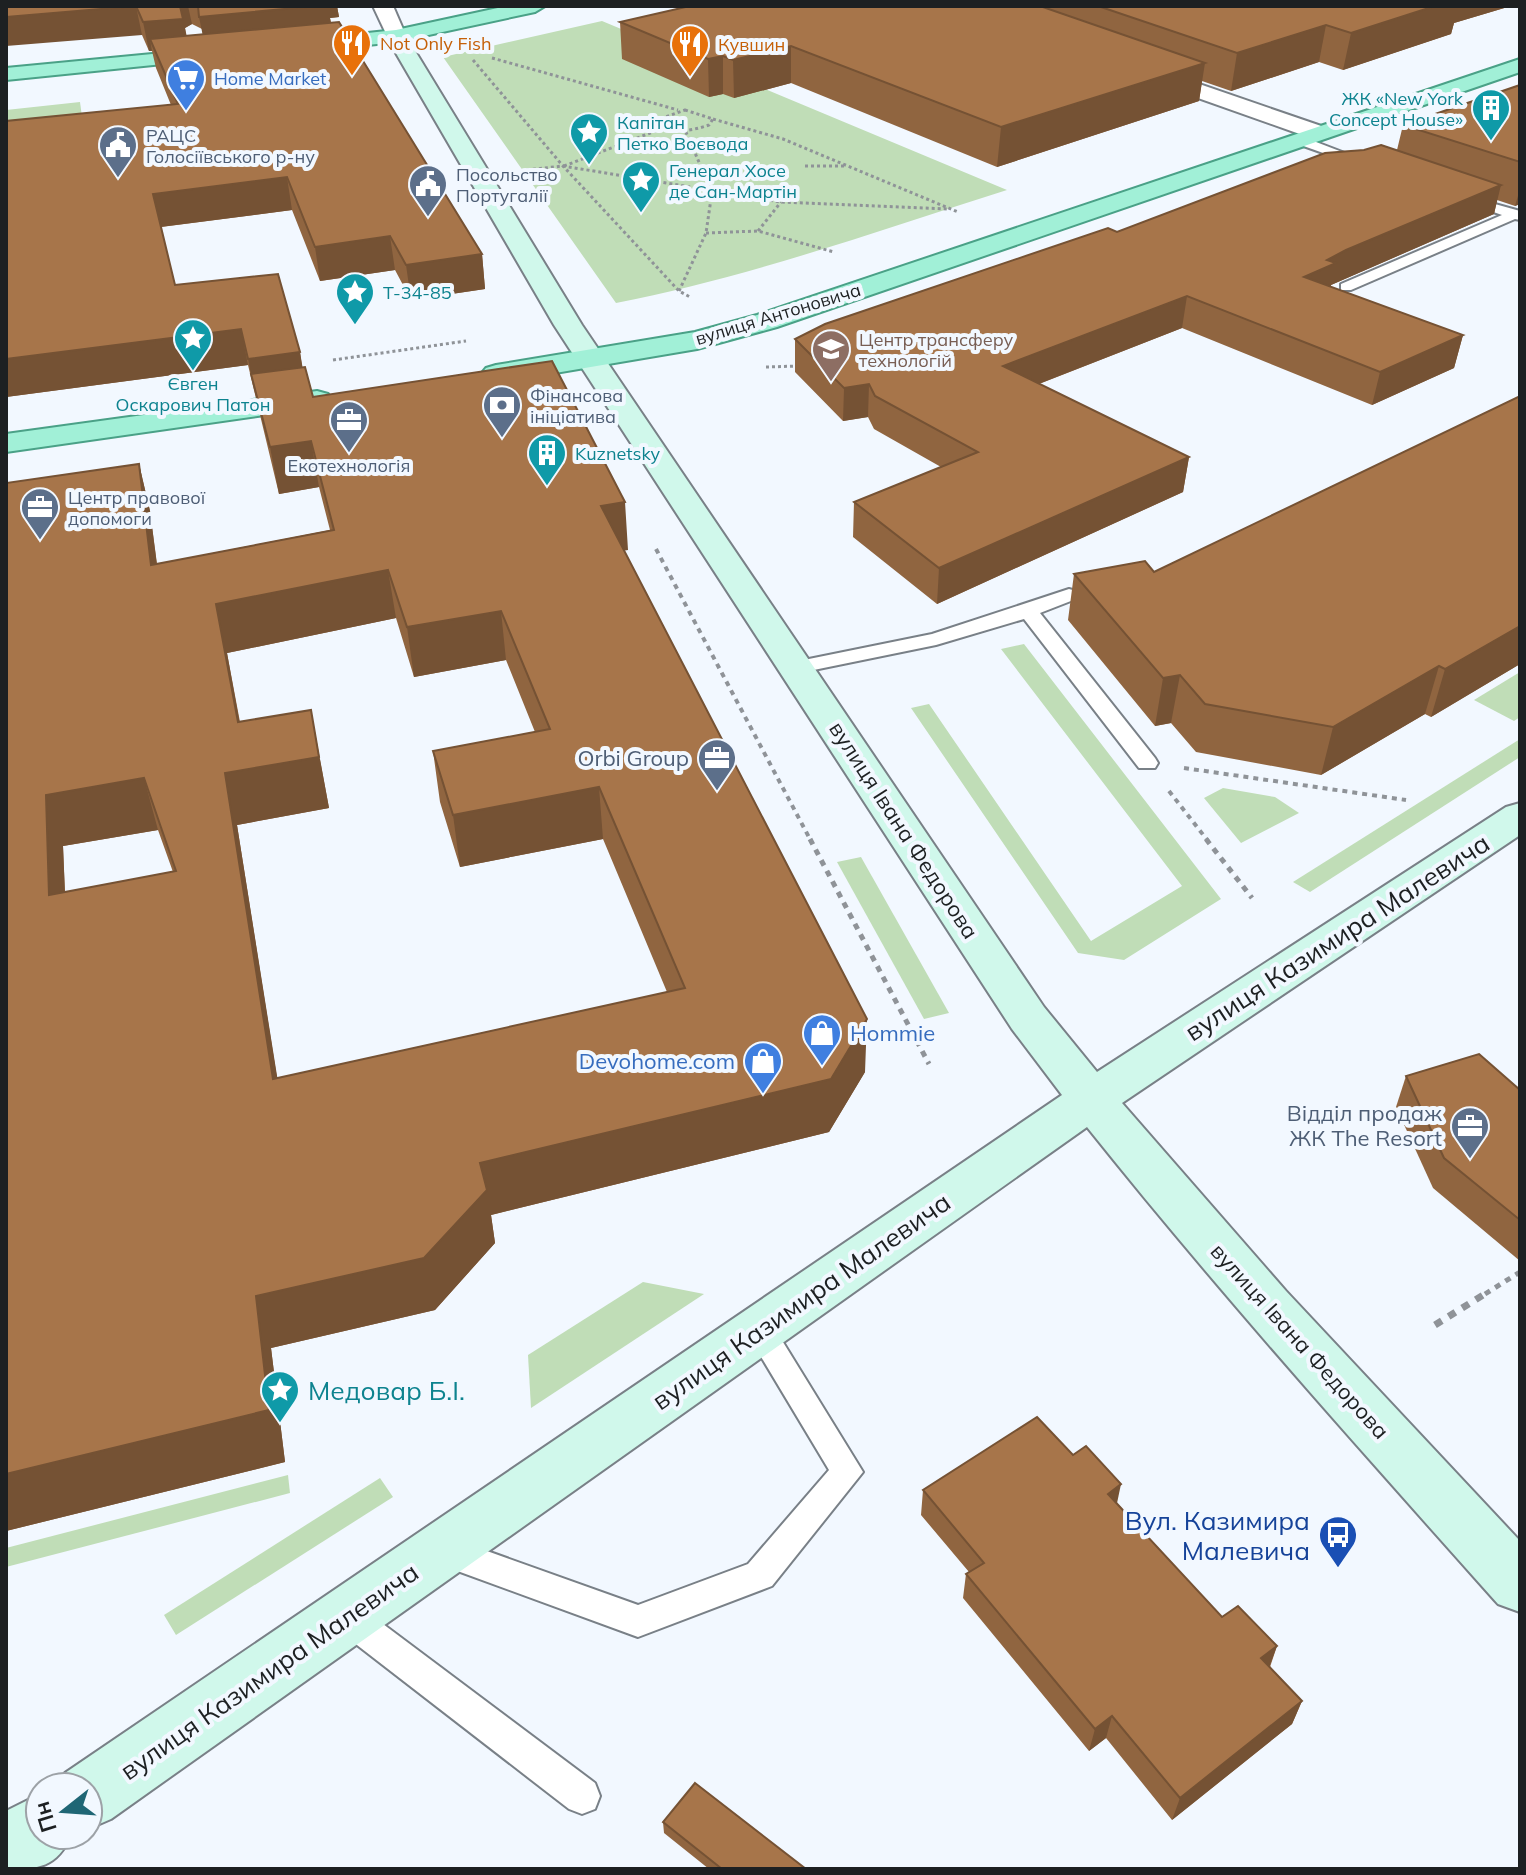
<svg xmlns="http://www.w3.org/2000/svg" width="1526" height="1875" viewBox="0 0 1526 1875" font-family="Mulish,sans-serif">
<rect width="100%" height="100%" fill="#f2f8ff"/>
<g fill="#c0ddb7">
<path d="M602 21 1007 190C878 231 749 277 616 303L443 57Z"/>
<polygon points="80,102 85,139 6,147 6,110"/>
<polygon points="1024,644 1221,899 1124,960 1078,953 911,708 929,704 1091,941 1182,886 1001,649"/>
<polygon points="1520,672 1520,717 1514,721 1474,700"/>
<polygon points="1520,739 1520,757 1310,892 1293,882"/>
<polygon points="1223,788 1275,797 1299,813 1241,843 1204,798"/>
<polygon points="861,857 949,1013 924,1019 837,862"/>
<polygon points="643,1282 704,1294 531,1408 528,1355"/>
<polygon points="288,1475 290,1493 6,1567 6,1548"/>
<polygon points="380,1478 393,1497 176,1635 164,1615"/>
</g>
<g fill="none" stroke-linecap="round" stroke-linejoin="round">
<g stroke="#798087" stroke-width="4">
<g id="service">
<polygon points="1295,137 1303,137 1371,163 1360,166 1295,143"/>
<polygon points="1459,194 1520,211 1520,220 1515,219 1351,290 1341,290 1341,284 1502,215 1459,200"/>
<polygon points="1069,589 1076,591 1079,595 1076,599 1040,613 1155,758 1158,763 1155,768 1139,768 1024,619 936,645 799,673 789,667 799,661 932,634"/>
<polygon points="760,1318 770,1321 863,1472 772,1586 638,1637 433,1562 429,1551 433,1540 445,1536 638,1605 748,1564 829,1470 745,1330 750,1321"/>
<polygon points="347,1601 359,1606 595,1783 600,1796 595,1809 582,1814 569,1809 335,1628 330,1617 335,1606"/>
</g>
</g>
<g stroke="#798087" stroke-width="4">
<g id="minor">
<polygon points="373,6 393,6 406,36 403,40 389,40"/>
<polygon points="1144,65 1327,128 1331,133 1327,138 1311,138 1136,76 1133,71"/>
</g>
</g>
<g stroke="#798087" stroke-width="4">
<g id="secondary">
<path d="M396 30 406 36 582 325 1044 1007 1097 1072 1506 807 1520 803V835L1122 1103 1286 1291 1520 1541V1612L1498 1604C1358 1447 1218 1291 1087 1127L111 1819 88 1829V1787H59L65 1773 1062 1095 1012 1029 554 325 386 36Z"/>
<path d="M40 1794V1835H71C57 1868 38 1869 6 1869V1811Z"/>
</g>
</g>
<g stroke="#4aa187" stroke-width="4">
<g id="primary">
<polygon points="507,6 545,6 535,12 396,42 291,53 281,47 291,41 396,30"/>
<polygon points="215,48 222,50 225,54 222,58 6,80 6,68"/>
<polygon points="1520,59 1520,72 777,327 697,349 496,383 486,380 481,374 486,368 496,365 695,332 757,315"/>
<polygon points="317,391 328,394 332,400 328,406 6,452 6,434"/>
</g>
</g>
<g stroke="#8f9398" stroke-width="3" stroke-dasharray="3 3" stroke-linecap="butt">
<polyline points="492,58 678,110"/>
<polyline points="473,60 563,166 679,291 690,297"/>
<path d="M685 110 713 119 709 125C691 131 671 135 657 120Z"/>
<polyline points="713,119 783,139 958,212"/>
<polyline points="564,166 666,127"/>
<polyline points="805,166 844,166"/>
<polyline points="701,168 714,168"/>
<polyline points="527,170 563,166 781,202 947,209"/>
<polyline points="758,231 781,202"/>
<polyline points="706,233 758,231 834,252"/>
<polyline points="679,291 706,233 712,192 685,130"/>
<polyline points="333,360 466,341"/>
<polyline points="766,367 799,366"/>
</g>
<g stroke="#8f9398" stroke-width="4" stroke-dasharray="5 5" stroke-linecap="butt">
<polyline points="656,549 811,841"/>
<polyline points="1184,768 1406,800"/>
<polyline points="1169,791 1208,841"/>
</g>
<g stroke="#8f9398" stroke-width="5" stroke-dasharray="6 6" stroke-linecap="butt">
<polyline points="810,839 929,1064"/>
<polyline points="1206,839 1252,898"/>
<polyline points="1485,1294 1520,1272"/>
</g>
<polyline stroke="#8f9398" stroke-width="7" stroke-dasharray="8 8" stroke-linecap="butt" points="1435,1325 1488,1292"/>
<use href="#service" fill="#fff" fill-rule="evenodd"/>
<use href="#minor" fill="#fff" fill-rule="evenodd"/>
<use href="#secondary" fill="#d0f8eb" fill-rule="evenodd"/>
<use href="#primary" fill="#a1f0d7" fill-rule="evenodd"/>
</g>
<g fill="#906540" fill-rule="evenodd">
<path d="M6 6H337L339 17 330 18 331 22 482 254 485 289 411 300 395 270 320 281 292 210 161 227 175 285 300 352 302 367 313 397 628 550H624L865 1072 829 1132 491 1215 495 1243 435 1310 271 1348 285 1462 6 1531V483L139 464 150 511 157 564 330 530 319 487 279 494 248 365 6 397 171 105 156 68 152 51H149L142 35ZM192 24 202 29 203 34 186 36 185 28ZM396 618 414 677 506 660 535 732 433 751 440 802 460 867 603 839 667 992 277 1078 237 825 329 808 320 760 240 722 227 653ZM158 830 173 872 65 892 63 846Z"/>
<polygon points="690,6 1511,6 1454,23 1451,34 1343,70 1319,62 1231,91 1202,81 1199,101 997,167 791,83 734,98 723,94 709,97 622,59 620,22"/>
<polygon points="1520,85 1520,204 1515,206 1497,200 1494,214 1331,285 1331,287 1463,335 1454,368 1372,405 1182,328 1039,384 1189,457 1183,492 937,604 853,537 854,502 941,467 874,429 868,417 843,421 795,372 795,339 1117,232 1397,150 1403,125"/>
<polygon points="1520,396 1520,664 1431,717 1425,714 1321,775 1196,752 1171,723 1155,726 1068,620 1074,574 1154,572"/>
<polygon points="1406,1076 1520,1090 1520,1261 1433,1188 1396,1107"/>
<polygon points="923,1490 1117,1503 1222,1617 1277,1646 1270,1667 1302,1701 1292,1724 1172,1820 1106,1738 1089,1751 963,1598 966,1574 969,1572 921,1515"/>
<polygon points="663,1822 806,1869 709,1869 664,1833"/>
</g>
<g fill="#755234">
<polygon points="136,6 142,35 6,46 6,17"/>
<polygon points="180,6 188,6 192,24 185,28 189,47 150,39 152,51 149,51 143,22"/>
<polygon points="317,6 337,6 339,17 330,18 332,33 205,46 199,17"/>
<polygon points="1435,6 1511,6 1454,23 1451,34 1343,70 1351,33"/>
<polygon points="1326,25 1319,62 1231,91 1237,53"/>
<polygon points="791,46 791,83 734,98 733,60"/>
<polygon points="723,56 723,94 709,97 708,59"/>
<polygon points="1205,63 1199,101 997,167 1001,127"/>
<polygon points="287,177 292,210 160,227 153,194"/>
<polygon points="1501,185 1494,214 1331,285 1329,294 1304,277 1327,260 1346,250"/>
<polygon points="1520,189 1520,204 1515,206"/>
<polygon points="390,236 395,270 320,281 315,247"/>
<polygon points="482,254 485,289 411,300 406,265"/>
<polygon points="1187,296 1182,328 1000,399 1003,366"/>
<polygon points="241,329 248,365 6,397 6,359"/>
<polygon points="1463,335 1454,368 1372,405 1380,372"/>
<polygon points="300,352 306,388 251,374 255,396 248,359"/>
<polygon points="869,384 868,417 843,421 844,388"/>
<polygon points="311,441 319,487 279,494 270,447"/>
<polygon points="1189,457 1183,492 937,604 939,568"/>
<polygon points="139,464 150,511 163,613 151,565"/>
<polygon points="625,502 628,550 604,554 601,506"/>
<polygon points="388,570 396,618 227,653 248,769 311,710 329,808 237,825 286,1132 273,1079 225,773 238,722 216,604"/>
<polygon points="501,611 506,660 414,677 407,627"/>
<polygon points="1520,626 1520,664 1431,717 1445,669"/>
<polygon points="1439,666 1425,714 1321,775 1333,727"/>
<polygon points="1180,675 1171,723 1155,726 1163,678"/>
<polygon points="144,778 158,830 63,846 67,947 49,895 46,795"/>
<polygon points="599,787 603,839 460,867 453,815"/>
<polygon points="867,1019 865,1072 829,1132 491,1215 495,1243 435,1310 271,1348 285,1462 6,1531 6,1474 256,1296 480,1163"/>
<polygon points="1121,1484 1116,1508 1108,1494"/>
<polygon points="1277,1646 1268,1670 1261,1658"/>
<polygon points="1302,1701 1292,1724 1172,1820 1180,1798"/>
<polygon points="1112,1716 1106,1738 1089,1751 1095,1729"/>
</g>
<g fill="#a7754a" stroke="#755234" stroke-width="2" fill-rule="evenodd">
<polygon points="6,6 180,6 183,19 143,22 136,6 6,17"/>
<polygon points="198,6 317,6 199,17"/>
<polygon points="690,6 1040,6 1205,63 1001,127 791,46 733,60 723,56 708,59 620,22"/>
<polygon points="1098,6 1435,6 1351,33 1326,25 1237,53"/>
<polygon points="339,22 482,254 406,265 390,236 315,247 287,177 153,194 175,285 278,274 300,352 248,359 241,329 6,359 6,121 178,104 150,39"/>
<polygon points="1520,85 1520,162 1403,125"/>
<polygon points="1381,145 1501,185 1346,250 1327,260 1336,263 1304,277 1463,335 1380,372 1187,296 1003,366 1189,457 939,568 854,502 978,452 875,396 869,384 844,388 795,339 825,324 1108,228 1117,232 1325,153 1364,150"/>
<path d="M552 361 625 502 601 506 867 1019 831 1079 480 1163 487 1190 424 1258 256 1296 269 1410 6 1474V483L139 464 151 565 334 530 311 441 270 447 251 374 305 367 313 397ZM388 570 407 627 501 611 550 729 433 751 453 815 599 787 685 988 273 1079 225 773 319 757 311 710 238 722 216 604ZM144 778 176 871 49 895 46 795Z"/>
<polygon points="1520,396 1520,626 1445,669 1439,666 1333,727 1205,704 1180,675 1163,678 1074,574 1145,561 1154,572"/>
<polygon points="1479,1054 1520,1090 1520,1220 1444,1158 1406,1076"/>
<polygon points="1037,1417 1073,1455 1086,1446 1121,1484 1108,1494 1222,1617 1238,1606 1277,1646 1261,1658 1302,1701 1180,1798 1112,1716 1095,1729 966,1574 984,1563 923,1490"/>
<polygon points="695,1783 806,1869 722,1869 663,1822"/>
</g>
<defs>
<g id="restaurant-pin" transform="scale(2)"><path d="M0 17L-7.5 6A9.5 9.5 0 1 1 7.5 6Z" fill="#e8710a" stroke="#f2f8ff"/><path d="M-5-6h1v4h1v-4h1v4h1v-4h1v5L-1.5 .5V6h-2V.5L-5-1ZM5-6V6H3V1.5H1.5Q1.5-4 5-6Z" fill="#fff"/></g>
<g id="supermarket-pin" transform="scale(2)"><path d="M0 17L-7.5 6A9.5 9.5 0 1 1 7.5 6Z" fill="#3f7fe0" stroke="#f2f8ff"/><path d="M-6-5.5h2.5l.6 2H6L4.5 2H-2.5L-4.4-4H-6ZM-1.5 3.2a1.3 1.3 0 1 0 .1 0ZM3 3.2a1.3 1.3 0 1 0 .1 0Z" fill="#fff"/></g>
<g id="building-pin" transform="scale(2)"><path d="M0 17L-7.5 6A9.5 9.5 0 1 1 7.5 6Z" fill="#0f9aa8" stroke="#f2f8ff"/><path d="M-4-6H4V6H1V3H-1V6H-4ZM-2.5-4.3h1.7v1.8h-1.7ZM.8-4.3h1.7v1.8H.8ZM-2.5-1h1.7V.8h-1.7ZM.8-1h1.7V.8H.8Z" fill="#fff"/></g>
<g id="sight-pin" transform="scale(2)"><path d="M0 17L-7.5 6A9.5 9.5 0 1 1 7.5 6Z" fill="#0f9aa8" stroke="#f2f8ff"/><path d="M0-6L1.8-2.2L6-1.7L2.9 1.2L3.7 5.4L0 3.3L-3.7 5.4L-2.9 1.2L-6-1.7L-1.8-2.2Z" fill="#fff"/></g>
<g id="civic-pin" transform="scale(2)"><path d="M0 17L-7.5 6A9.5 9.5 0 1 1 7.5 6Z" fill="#5c6f8a" stroke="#f2f8ff"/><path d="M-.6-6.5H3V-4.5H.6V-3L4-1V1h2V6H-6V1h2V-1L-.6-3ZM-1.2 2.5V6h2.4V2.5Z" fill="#fff"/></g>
<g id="university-pin" transform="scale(2)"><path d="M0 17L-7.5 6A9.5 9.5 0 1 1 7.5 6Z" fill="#8d6e63" stroke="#f2f8ff"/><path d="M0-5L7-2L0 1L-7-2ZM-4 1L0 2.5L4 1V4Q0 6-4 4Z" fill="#fff"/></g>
<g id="bank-pin" transform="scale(2)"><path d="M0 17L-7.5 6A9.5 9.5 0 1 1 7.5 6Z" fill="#5c6f8a" stroke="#f2f8ff"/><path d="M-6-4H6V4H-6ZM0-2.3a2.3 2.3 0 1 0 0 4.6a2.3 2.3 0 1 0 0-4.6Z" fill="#fff"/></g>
<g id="office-pin" transform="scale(2)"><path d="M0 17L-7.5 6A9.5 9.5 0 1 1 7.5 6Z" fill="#5c6f8a" stroke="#f2f8ff"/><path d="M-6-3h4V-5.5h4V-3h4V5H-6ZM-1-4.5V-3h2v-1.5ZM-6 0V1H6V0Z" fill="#fff"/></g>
<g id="shop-pin" transform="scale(2)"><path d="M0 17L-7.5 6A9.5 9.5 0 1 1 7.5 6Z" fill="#3f7fe0" stroke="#f2f8ff"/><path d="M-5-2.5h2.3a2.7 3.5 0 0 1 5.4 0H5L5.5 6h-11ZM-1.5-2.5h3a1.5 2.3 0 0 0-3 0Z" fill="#fff"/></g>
<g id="bus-pin" transform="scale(2)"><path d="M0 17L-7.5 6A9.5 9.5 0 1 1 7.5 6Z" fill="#1a4fb4" stroke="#f2f8ff"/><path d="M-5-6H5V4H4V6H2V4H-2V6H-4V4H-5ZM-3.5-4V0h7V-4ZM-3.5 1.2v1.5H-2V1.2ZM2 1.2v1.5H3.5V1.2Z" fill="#fff"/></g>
</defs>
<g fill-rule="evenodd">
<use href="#restaurant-pin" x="352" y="43"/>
<use href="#restaurant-pin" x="690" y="44"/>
<use href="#supermarket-pin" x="186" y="78"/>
<use href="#building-pin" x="1491" y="108"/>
<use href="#sight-pin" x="589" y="132"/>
<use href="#civic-pin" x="118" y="145"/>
<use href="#sight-pin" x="641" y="180"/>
<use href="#civic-pin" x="428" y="184"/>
<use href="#sight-pin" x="355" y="292"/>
<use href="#sight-pin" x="193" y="338"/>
<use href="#university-pin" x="831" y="349"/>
<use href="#bank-pin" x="502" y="405"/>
<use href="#office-pin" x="349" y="420"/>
<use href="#building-pin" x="547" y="453"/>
<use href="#office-pin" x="40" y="507"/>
<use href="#office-pin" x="717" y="758"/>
<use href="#shop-pin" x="822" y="1033"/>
<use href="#shop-pin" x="763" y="1061"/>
<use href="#office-pin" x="1470" y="1126"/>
<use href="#sight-pin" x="280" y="1390"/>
<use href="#bus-pin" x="1338" y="1535"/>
</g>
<g text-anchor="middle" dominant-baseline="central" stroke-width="8" stroke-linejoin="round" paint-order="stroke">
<g font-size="18" fill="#c56008" stroke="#f2f8ff" text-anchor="start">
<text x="380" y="43">Not Only Fish</text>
<text x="718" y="44">Кувшин</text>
</g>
<g font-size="18" fill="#366cbe" stroke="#f2f8ff" text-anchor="start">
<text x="214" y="78">Home Market</text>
</g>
<g font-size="18" fill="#0d838f" stroke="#f2f8ff" text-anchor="start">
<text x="1463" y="98" text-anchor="end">ЖК «New York<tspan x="1463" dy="21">Concept House»</tspan></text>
<text x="617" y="122">Капітан<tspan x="617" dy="21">Петко Воєвода</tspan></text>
<text x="669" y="170">Генерал Хосе<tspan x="669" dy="21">де Сан-Мартін</tspan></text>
<text x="383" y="292">Т-34-85</text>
<text x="193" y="383" text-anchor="middle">Євген<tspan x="193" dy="21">Оскарович Патон</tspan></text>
<text x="575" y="453">Kuznetsky</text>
</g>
<g font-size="18" fill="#4e5e75" stroke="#f2f8ff" text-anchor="start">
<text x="146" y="135">РАЦС<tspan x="146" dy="21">Голосіївського р-ну</tspan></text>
<text x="456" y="174">Посольство<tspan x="456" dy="21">Португалії</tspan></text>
<text x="530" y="395">Фінансова<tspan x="530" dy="21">ініціатива</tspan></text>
<text x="349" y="465" text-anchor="middle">Екотехнологія</text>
<text x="68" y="497">Центр правової<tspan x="68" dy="21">допомоги</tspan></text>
</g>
<g font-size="18" fill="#1d2022" stroke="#f2f8ff">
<text transform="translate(778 314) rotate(-17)">вулиця Антоновича</text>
</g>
<g font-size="18" fill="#785e54" stroke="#f2f8ff" text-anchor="start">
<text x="859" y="339">Центр трансферу<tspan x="859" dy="21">технологій</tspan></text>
</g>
<g font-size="22" fill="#4e5e75" stroke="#f2f8ff" text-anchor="end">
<text x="689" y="758">Orbi Group</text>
<text x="1442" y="1113">Відділ продаж<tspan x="1442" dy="25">ЖК The Resort</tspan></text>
</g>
<g font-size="22" fill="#1d2022" stroke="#f2f8ff">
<text transform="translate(904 830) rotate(57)">вулиця Івана Федорова</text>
<text transform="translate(1300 1341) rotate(48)">вулиця Івана Федорова</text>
</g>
<g font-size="22" fill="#366cbe" stroke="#f2f8ff" text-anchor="start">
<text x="850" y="1033">Hommie</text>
<text x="735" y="1061" text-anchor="end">Devohome.com</text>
</g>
<g font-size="26" fill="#1d2022" stroke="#f2f8ff">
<text transform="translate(1337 937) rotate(-33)">вулиця Казимира Малевича</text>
<text transform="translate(801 1301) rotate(-35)">вулиця Казимира Малевича</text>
<text transform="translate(269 1671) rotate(-35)">вулиця Казимира Малевича</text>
</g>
<g font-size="26" fill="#0d838f" stroke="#f2f8ff" text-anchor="start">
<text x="308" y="1390">Медовар Б.І.</text>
</g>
<g font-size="26" fill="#164399" stroke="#f2f8ff" text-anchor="end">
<text x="1310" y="1520">Вул. Казимира<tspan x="1310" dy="30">Малевича</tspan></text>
</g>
</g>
<rect width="1526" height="1875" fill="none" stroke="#1d2022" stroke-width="16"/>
<g transform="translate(64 1811) rotate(253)"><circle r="38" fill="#f2f8ff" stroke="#9da2a7" stroke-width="2"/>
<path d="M0-6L14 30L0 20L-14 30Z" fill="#1f6675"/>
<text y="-12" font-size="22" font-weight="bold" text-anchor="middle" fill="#1d2022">Пн</text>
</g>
</svg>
